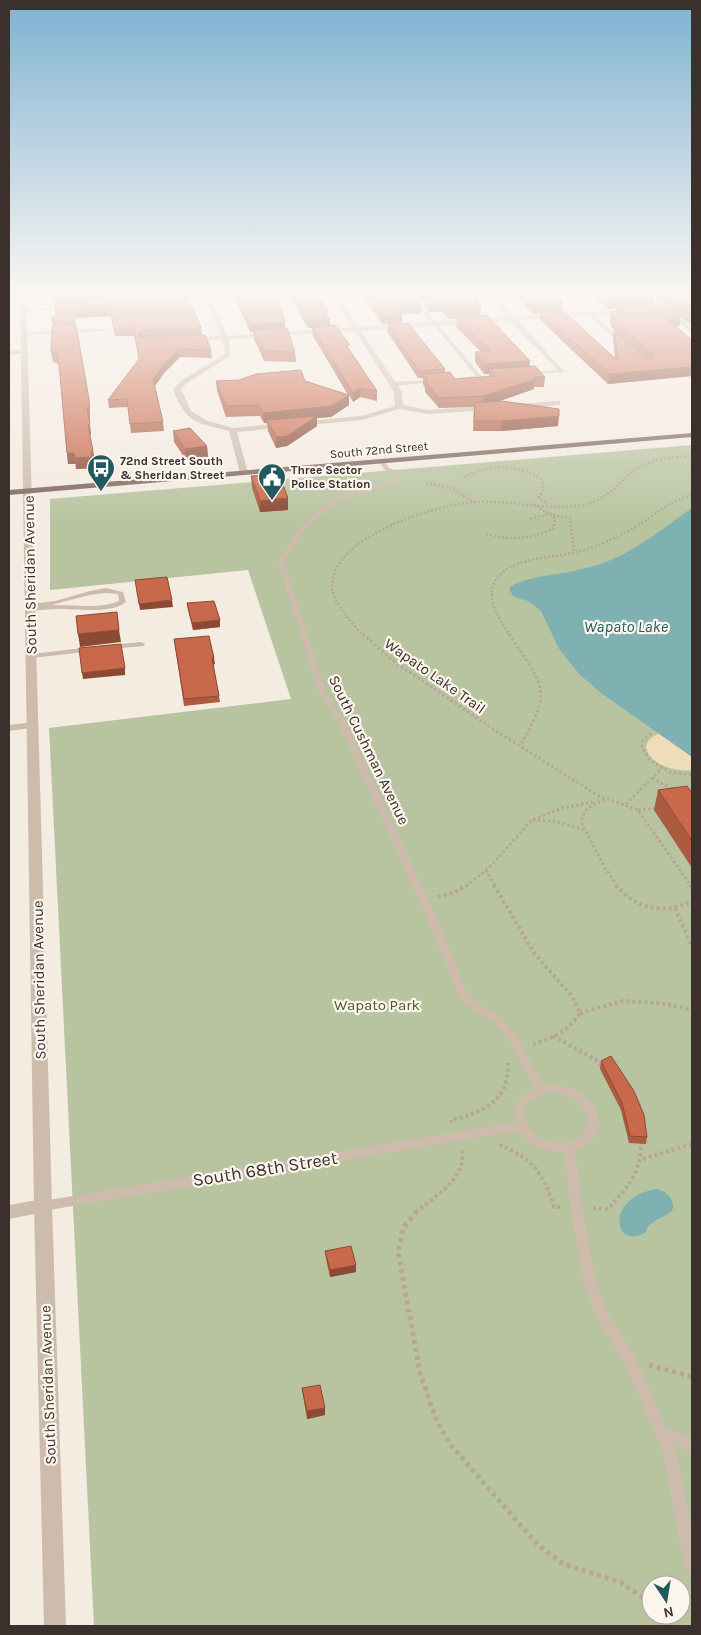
<svg xmlns="http://www.w3.org/2000/svg" width="701" height="1635" viewBox="0 0 701 1635" font-family="Karla,sans-serif">
<rect width="100%" height="100%" fill="#f4ebe1"/>
<path fill="#b8c4a0" fill-rule="evenodd" d="M692 445V1626H94L49 728 291 699 248 570 50 590V499ZM651 1585H681V1615H651Z"/>
<path fill="#efdcb8" d="M661 733 692 757V770C683 771 673 770 664 766 646 758 637 741 661 733Z"/>
<g fill="#7fb0b2">
<path d="M692 508V757L601 693 579 674 559 649 541 611 530 602 513 596 509 589C518 577 558 575 574 571 586 568 600 565 611 560 641 547 666 526 692 508Z"/>
<path d="M657 1189C664 1191 669 1194 672 1201 680 1218 650 1215 646 1232 613 1252 605 1196 657 1189Z"/>
</g>
<g fill="none" stroke-linecap="round" stroke-linejoin="round">
<g stroke="#b9a596" stroke-width="2.5" stroke-dasharray="2 2" stroke-linecap="butt">
<path d="M464 477C489 464 517 463 541 479L544 488 539 498 548 504"/>
<polyline points="426,483 451,488 472,501"/>
<polyline points="530,519 550,514 570,518 574,553"/>
<path d="M486 534C510 540 532 540 554 528L555 518 533 504"/>
<path d="M364 636C352 623 332 603 332 585 332 537 436 505 474 502 511 499 552 513 588 504 606 499 617 485 631 473 647 459 672 457 692 456"/>
<path d="M510 636C501 621 486 601 494 583 506 557 553 558 577 552 600 546 623 535 643 522 663 509 668 503 692 495"/>
</g>
<g stroke="#b9a596" stroke-width="3" stroke-dasharray="2.5 2.5" stroke-linecap="butt">
<polyline points="363,634 392,660 493,729 599,796 638,810 691,886"/>
<path d="M509 634C543 687 554 688 520 746"/>
<polyline points="651,733 643,741 642,747 650,760 669,772 692,775"/>
<polyline points="652,778 672,789"/>
<path d="M605 800C592 804 582 809 582 824L605 868 617 886"/>
<polyline points="626,804 661,769"/>
<polyline points="638,810 658,808"/>
<polyline points="584,830 554,821 532,820 562,808 594,802"/>
<polyline points="486,870 495,886"/>
<polyline points="466,886 491,866 532,820"/>
</g>
<g stroke="#b9a596" stroke-width="4" stroke-dasharray="3 3" stroke-linecap="butt">
<path d="M494 885 534 953 572 996 580 1013C570 1030 552 1039 533 1044"/>
<path d="M616 885C635 908 664 916 692 901"/>
<polyline points="690,885 692,888"/>
<polyline points="438,897 453,893 468,885"/>
<polyline points="675,908 692,947"/>
<polyline points="580,1013 623,1001 660,1003 692,1010"/>
<polyline points="553,1036 596,1060 603,1067"/>
<path d="M452 1123 451 1120C484 1112 509 1101 508 1063"/>
<path d="M499 1145C533 1158 543 1173 554 1207H561"/>
<polyline points="643,1159 692,1144"/>
<path d="M593 1208 608 1209C628 1186 641 1174 641 1142"/>
<path d="M416 1212C435 1196 467 1179 462 1150"/>
</g>
<g stroke="#b9a596" stroke-width="5" stroke-dasharray="4 4" stroke-linecap="butt">
<polyline points="417,1211 403,1228 398,1251 420,1373 437,1422 450,1444 537,1544 563,1564 620,1582 651,1603"/>
<polyline points="649,1365 692,1377"/>
<polyline points="665,1615 677,1626"/>
</g>
<g fill="#cdbbac" fill-rule="evenodd">
<polygon points="408,294 413,294 481,376 500,375 502,375 502,377 444,381 444,379 446,379 476,376"/>
<polygon points="23,298 25,300 9,301 9,299"/>
<polygon points="68,307 70,309 23,311 21,310 23,309"/>
<polygon points="588,313 592,313 623,341 623,343 619,343 588,315"/>
<polygon points="100,329 102,329 102,331 24,335 22,334 24,333"/>
<polygon points="561,370 563,371 563,372 531,374 529,373 531,372"/>
<polygon points="433,380 435,380 435,382 393,386 390,384 393,382"/>
<path d="M380 461H384L389 468 404 474C392 486 374 489 358 494 325 504 299 532 284 563L327 694 347 725 429 900 468 994C478 1003 490 1008 500 1017 520 1035 531 1062 543 1085 589 1076 626 1135 574 1150L578 1167 582 1207 596 1283 605 1308 635 1356 666 1428 692 1438V1452L674 1445 677 1453 692 1529V1574L687 1571 684 1566 663 1453 625 1364 594 1315 584 1283 570 1207 566 1167 562 1152C546 1152 528 1146 519 1131L43 1211 39 1210 37 1206 39 1202 43 1201 515 1122C511 1105 518 1096 534 1089 522 1066 512 1040 493 1022 482 1013 467 1008 459 996L419 900 339 725 319 694 278 563C293 532 318 504 350 492 366 487 383 485 397 474L385 470 379 462ZM552 1092C560 1093 567 1095 574 1099 589 1109 594 1130 575 1140 540 1157 495 1104 552 1092Z"/>
<path d="M106 588 123 592 126 602C111 614 78 609 59 609 50 609 40 610 31 611L28 609 31 607 28 605 29 604 55 601 90 591ZM106 593 118 594 119 601C99 610 72 604 51 605L90 595Z"/>
<polygon points="141,642 145,644 144,646 109,649 105,647 109,645"/>
<polygon points="91,647 95,649 94,651 32,658 28,656 32,654"/>
</g>
<g fill="#cdbbac" fill-rule="evenodd">
<path d="M203 294H209L227 336 352 327 331 294H337L359 327 507 317 486 294H493L514 317 626 309 629 311 626 313 517 320 563 370 565 371 561 373 510 321 361 331 402 392 403 405 428 410 489 406 493 408 489 410 428 414 399 409 362 420 237 432 248 473 244 475 240 473 229 431C197 423 185 423 173 389L182 380 225 354 222 340 190 342 187 340 190 338 221 336ZM355 331 394 392 395 406 361 416 233 428 208 421 191 411 181 389 187 383 230 356 229 339Z"/>
<polygon points="642,294 649,294 692,328 692,333"/>
<polygon points="23,350 25,351 25,353 9,355 9,351"/>
<polygon points="557,401 560,401 560,405 517,408 513,406 517,404"/>
<polygon points="33,722 39,725 37,727 9,731 9,725"/>
<polygon points="43,1199 49,1201 52,1206 49,1211 9,1219 9,1205"/>
</g>
<polygon fill="#cdbbac" fill-rule="evenodd" points="20,294 26,294 52,1206 66,1626 44,1626 34,1206"/>
<polygon fill="#7d675c" fill-rule="evenodd" points="692,433 692,437 9,495 9,490"/>
</g>
<g fill="#ac5a40" fill-rule="evenodd">
<polygon points="54,294 187,294 201,328 202,335 211,350 212,358 180,357 165,372 155,386 163,422 164,431 131,433 128,407 109,408 108,400 139,360 134,336 115,336 111,316 75,318 89,399 90,420 89,420 91,435 90,435 95,462 93,463 94,468 76,469 76,464 68,464 59,364 53,362 51,352 53,326 52,322 56,317"/>
<polygon points="233,294 276,294 285,322 285,328 295,352 296,362 264,361 254,339 253,332 250,332"/>
<polygon points="288,294 318,294 328,317 330,326 350,350 377,391 377,401 360,397 353,402 349,395 349,405 331,417 317,418 317,426 287,446 276,448 268,431 267,423 264,423 260,416 226,417 217,391 216,381 305,381 348,395 313,336 312,328 308,328"/>
<polygon points="362,294 412,294 421,313 402,314 402,322 382,324"/>
<polygon points="416,294 476,294 478,296 478,298 479,299 479,305 481,307 480,316 530,361 529,366 545,377 544,387 534,387 534,389 497,402 558,426 501,431 473,431 474,407 439,408 425,392 425,388 423,384 423,378 418,378 387,331 388,324 445,369 445,373 455,379 489,377 489,374 484,374 475,362 475,352 481,352 456,327 457,319 449,319 441,311 430,312"/>
<path d="M516 294H554L562 301 561 310 615 358 613 340 614 330 623 338 611 327 610 321 611 312 617 311V308L608 309 591 294H692V325H691L681 317 679 326H676L692 340V376L608 384 540 320V313L533 314 516 296ZM654 296 678 315 653 305Z"/>
<polygon points="173,431 207,446 208,457 186,460 174,442"/>
<polygon points="251,476 288,498 288,510 260,512 252,488"/>
<polygon points="187,603 220,620 220,627 193,630 188,610"/>
<polygon points="174,639 215,664 213,665 219,696 220,702 184,706"/>
<polygon points="658,790 692,793 692,868 654,810"/>
<polygon points="601,1061 647,1137 646,1144 629,1143 621,1110 600,1069"/>
<polygon points="325,1251 356,1265 356,1272 330,1277 326,1259"/>
<polygon points="302,1388 325,1415 307,1419 303,1396"/>
</g>
<g fill="#8c4a34">
<polygon points="476,296 478,296 478,299 479,299 478,307 481,307 480,317 457,317 457,319 449,319 449,311 474,300"/>
<polygon points="654,296 653,305 617,307 617,308 608,309 609,299"/>
<polygon points="562,301 561,310 540,312 540,313 533,314 534,305"/>
<polygon points="431,304 442,304 441,311 430,312"/>
<polygon points="421,305 421,313 396,314 396,307"/>
<polygon points="110,309 111,316 74,318 74,311"/>
<polygon points="402,314 402,322 382,324 382,316"/>
<polygon points="681,317 679,326 664,327 665,318"/>
<polygon points="330,319 330,327 308,328 308,321"/>
<polygon points="285,322 285,330 253,330 253,332 250,332 250,325"/>
<polygon points="142,331 143,339 137,336"/>
<polygon points="179,349 180,357 165,372 154,387 153,379 164,364"/>
<polygon points="530,361 529,371 489,369 489,374 484,374 485,364"/>
<polygon points="692,367 692,376 608,384 610,374"/>
<polygon points="535,379 534,389 482,407 483,396"/>
<polygon points="361,388 360,397 353,402 353,393"/>
<polygon points="349,395 349,405 331,417 317,418 317,426 287,446 276,448 276,437 267,420 267,423 264,423 263,413"/>
<polygon points="89,399 90,420 88,420 87,409"/>
<polygon points="559,416 558,426 501,431 502,421"/>
<polygon points="90,424 91,435 89,435 88,425"/>
<polygon points="207,446 208,457 186,460 185,449"/>
<polygon points="93,451 95,462 93,463 94,468 76,469 75,458"/>
<polygon points="67,453 74,453 76,464 68,464"/>
<polygon points="288,498 288,510 260,512 260,501"/>
<polygon points="172,600 173,607 140,610 139,604"/>
<polygon points="220,620 220,627 193,630 192,623"/>
<polygon points="119,630 121,642 80,647 78,634"/>
<polygon points="212,658 214,658 215,664 212,665"/>
<polygon points="125,668 125,675 83,679 82,673"/>
<polygon points="356,1265 356,1272 330,1277 330,1270"/>
<polygon points="325,1408 325,1415 307,1419 307,1411"/>
</g>
<g fill="#c8694b" stroke="#8c4a34">
<polygon points="54,294 187,294 201,328 142,331 137,336 142,339 205,335 211,350 179,349 164,364 153,379 163,422 130,424 127,399 108,400 139,359 134,328 114,329 110,309 74,311 75,321 52,322 52,317 56,317 55,304 101,301 103,300 99,296 54,298"/>
<polygon points="236,294 276,294 285,322 250,325"/>
<polygon points="292,294 318,294 328,312 324,312 330,319 308,321"/>
<polygon points="367,294 412,294 421,305 396,307 402,314 382,316"/>
<polygon points="422,294 476,294 478,296 476,296 479,299 474,300 481,307 478,307 480,309 449,311 442,304 431,304"/>
<polygon points="524,294 554,294 562,301 534,305"/>
<polygon points="603,294 652,294 654,296 609,299"/>
<polygon points="665,294 692,294 692,315"/>
<polygon points="664,304 681,317 665,318 692,340 692,367 610,374 540,312 562,310 618,361 614,330 645,358 652,358 652,354 612,318 611,312 622,311 617,307"/>
<polygon points="487,315 530,361 485,364 475,352 490,351 457,317"/>
<polygon points="408,323 445,369 419,371 388,324"/>
<polygon points="76,325 89,399 89,409 87,409 90,424 88,425 93,451 91,452 92,457 75,458 74,453 67,453 58,354 51,352 52,326"/>
<polygon points="335,325 350,345 346,345 377,391 361,388 353,393 312,327"/>
<polygon points="287,328 295,352 264,351 253,330"/>
<polygon points="535,366 545,377 534,377 535,379 483,396 439,398 425,381 428,381 423,374 450,372 455,379 495,376 489,369"/>
<polygon points="301,370 305,381 349,395 331,406 263,413 259,405 226,406 216,381 239,380 256,374"/>
<polygon points="502,401 559,409 559,416 502,421 474,421 475,403"/>
<polygon points="317,416 287,436 276,437 267,420"/>
<polygon points="190,428 207,446 185,449 173,431"/>
<polygon points="279,474 288,498 260,501 251,476"/>
<polygon points="167,577 172,600 139,604 135,580"/>
<polygon points="214,601 220,620 192,623 187,603"/>
<polygon points="117,612 119,630 78,634 76,616"/>
<polygon points="209,636 214,658 212,658 219,696 184,699 174,639"/>
<polygon points="121,644 125,668 82,673 79,648"/>
<polygon points="687,786 692,793 692,841 658,790"/>
<polygon points="611,1056 634,1091 644,1115 647,1137 630,1136 622,1103 601,1061"/>
<polygon points="351,1246 356,1265 330,1270 325,1251"/>
<polygon points="320,1385 325,1408 307,1411 302,1388"/>
</g>
<linearGradient id="sky" x2="0" y2="1"><stop stop-color="#7eb2d2"/><stop offset="0.56" stop-color="#faf6f2"/><stop offset="1" stop-color="#faf6f2" stop-opacity="0"/></linearGradient>
<rect width="701" height="523" fill="url(#sky)"/>
<defs>
<g id="bus-pin" transform="scale(1.4375)"><path d="M0 17L-7.5 6A9.5 9.5 0 1 1 7.5 6Z" fill="#1f5a5e" stroke="#fbf5ee"/><path d="M-5-6H5V4H4V6H2V4H-2V6H-4V4H-5ZM-3.5-4V0h7V-4ZM-3.5 1.2v1.5H-2V1.2ZM2 1.2v1.5H3.5V1.2Z" fill="#fff"/></g>
<g id="civic-pin" transform="scale(1.4375)"><path d="M0 17L-7.5 6A9.5 9.5 0 1 1 7.5 6Z" fill="#1f5a5e" stroke="#fbf5ee"/><path d="M-.6-6.5H3V-4.5H.6V-3L4-1V1h2V6H-6V1h2V-1L-.6-3ZM-1.2 2.5V6h2.4V2.5Z" fill="#fff"/></g>
</defs>
<g fill-rule="evenodd">
<use href="#bus-pin" x="101" y="468"/>
<use href="#civic-pin" x="272" y="477"/>
</g>
<g text-anchor="middle" dominant-baseline="central" stroke-width="4.5" stroke-linejoin="round" paint-order="stroke">
<g font-size="12" fill="#3b302b" stroke="#fbf5ee">
<text transform="translate(379 450) rotate(-5)">South 72nd Street</text>
</g>
<g font-size="12" font-weight="bold" fill="#3b302b" stroke="#fbf5ee" text-anchor="start">
<text x="120" y="461">72nd Street South<tspan x="120" dy="14">&amp; Sheridan Street</tspan></text>
<text x="291" y="470">Three Sector<tspan x="291" dy="14">Police Station</tspan></text>
</g>
<g font-size="15" fill="#3b302b" stroke="#fbf5ee">
<text transform="translate(30 575) rotate(-91)">South Sheridan Avenue</text>
<text transform="translate(435 676) rotate(35)">Wapato Lake Trail</text>
<text transform="translate(369 750) rotate(64)">South Cushman Avenue</text>
<text transform="translate(39 980) rotate(-91)">South Sheridan Avenue</text>
<text transform="translate(48 1385) rotate(-92)">South Sheridan Avenue</text>
</g>
<g font-size="15" fill="#4a5a2e" stroke="#fbf5ee">
<text x="377" y="1005">Wapato Park</text>
</g>
<g font-size="16" font-style="italic" fill="#1f5a5e" stroke="#fbf5ee">
<text x="626" y="626">Wapato Lake</text>
</g>
<g font-size="18" fill="#3b302b" stroke="#fbf5ee">
<text transform="translate(265 1169) rotate(-9)">South 68th Street</text>
</g>
</g>
<rect width="701" height="1635" fill="none" stroke="#3b302b" stroke-width="20"/>
<g transform="translate(666 1600) rotate(168)"><circle r="24" fill="#fbf5ee" stroke="#aea6a0"/>
<path d="M0-4L9 19L0 12L-9 19Z" fill="#1f5a5e"/>
<text y="-8" font-size="14" font-weight="bold" text-anchor="middle" fill="#3b302b">N</text>
</g>
</svg>
